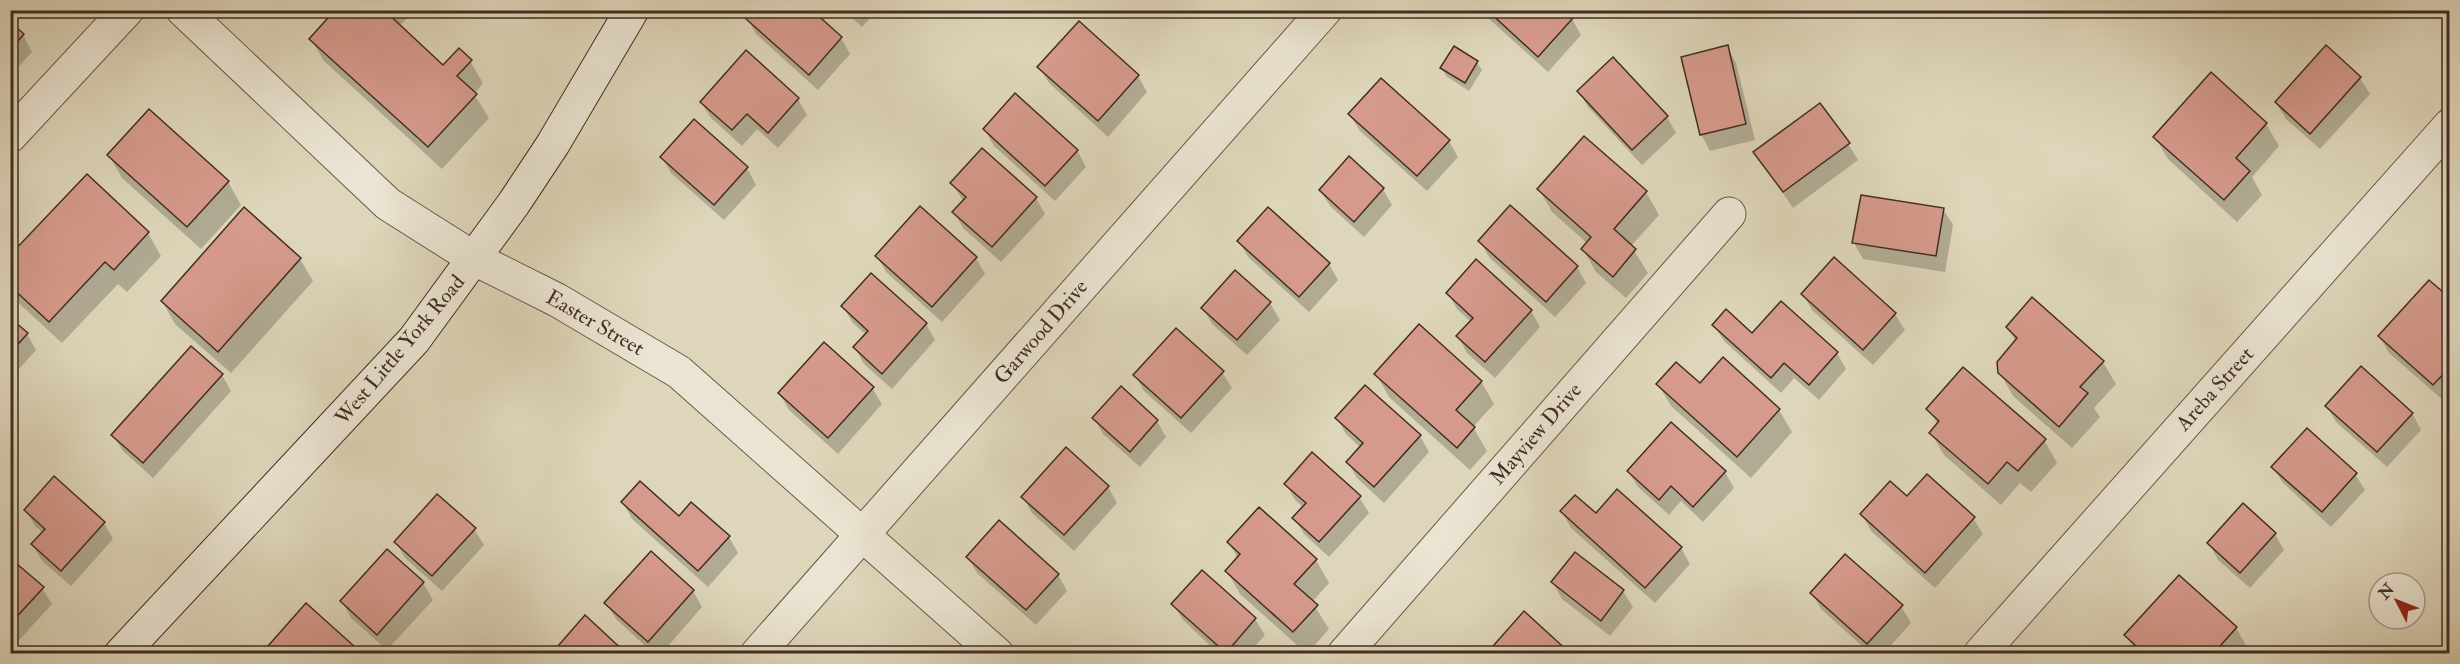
<svg xmlns="http://www.w3.org/2000/svg" width="2460" height="664" viewBox="0 0 2460 664" font-family="'IM FELL Double Pica',serif">
<rect width="100%" height="100%" fill="#ded6ba"/>
<filter id="stains"><feTurbulence type="fractalNoise" baseFrequency=".00333" numOctaves="4"/><feColorMatrix values="0 0 0 0 .2 0 0 0 0 .09 0 0 0 0 .02 0 0 0 .5 -.17"/></filter>
<radialGradient id="worn" r=".72"><stop offset=".6" stop-color="#630" stop-opacity="0"/><stop offset="1" stop-color="#630" stop-opacity=".3"/></radialGradient>
<g fill="#0003">
<polygon points="337,10 402,10 407,18 399,27 443,67 470,61 483,83 474,94 489,118 442,169 324,61 311,39"/>
<polygon points="810,10 841,38 850,54 818,90 756,34 747,18"/>
<polygon points="844,10 877,10 862,27"/>
<polygon points="1484,10 1563,10 1572,19 1581,35 1548,72 1488,18"/>
<polygon points="1079,23 1138,76 1147,92 1108,137 1049,83 1039,67"/>
<polygon points="10,24 23,35 32,52 10,76"/>
<polygon points="1727,47 1736,63 1755,140 1710,151 1701,134"/>
<polygon points="2326,47 2360,78 2370,94 2320,149 2286,119 2276,103"/>
<polygon points="1613,59 1667,117 1676,133 1642,165 1588,107 1579,91"/>
<polygon points="1477,62 1482,70 1469,91 1446,76 1442,68"/>
<polygon points="798,99 807,115 778,148 757,129 742,146 711,118 701,102"/>
<polygon points="1350,115 1449,141 1458,157 1427,191 1360,131"/>
<polygon points="2266,124 2279,146 2252,177 2262,195 2237,222 2168,159 2155,137"/>
<polygon points="985,130 1077,150 1086,167 1055,201 994,146"/>
<polygon points="1584,138 1646,192 1659,215 1631,246 1648,273 1626,298 1596,272 1583,249 1588,244 1552,212 1539,189"/>
<polygon points="1848,144 1858,160 1793,208 1755,152"/>
<polygon points="109,155 228,182 241,205 201,249 122,178"/>
<polygon points="662,157 747,168 756,185 724,220 671,173"/>
<polygon points="952,183 1036,198 1045,214 1001,262 963,228 954,212 964,202"/>
<polygon points="1383,189 1392,205 1364,237 1330,206 1320,190"/>
<polygon points="1943,209 1953,225 1945,272 1863,259 1854,243"/>
<polygon points="148,233 161,256 127,292 118,284 62,343 10,295 10,257"/>
<polygon points="1239,241 1329,264 1338,280 1309,312 1248,257"/>
<polygon points="1480,241 1577,267 1586,283 1555,317 1489,257"/>
<polygon points="877,256 976,258 985,274 942,322 886,272"/>
<polygon points="300,259 313,281 231,373 175,324 162,301"/>
<polygon points="1834,259 1895,314 1905,330 1873,365 1812,310 1803,294"/>
<polygon points="1476,262 1531,311 1540,327 1495,378 1467,353 1458,336 1471,322 1457,309 1448,293"/>
<polygon points="1235,272 1270,303 1280,320 1247,355 1212,324 1203,308"/>
<polygon points="871,275 926,324 935,340 892,389 864,364 855,348 866,335 852,322 843,306"/>
<polygon points="2450,300 2450,393 2443,400 2389,353 2380,337"/>
<polygon points="1781,303 1837,353 1846,369 1819,400 1794,378 1781,393 1724,341 1714,325 1752,335"/>
<polygon points="10,320 27,334 36,350 10,379"/>
<polygon points="2008,327 2103,362 2116,384 2094,408 2100,417 2072,448 2013,396 2000,373 2016,342"/>
<polygon points="1222,372 1232,388 1191,433 1144,391 1135,375"/>
<polygon points="1376,374 1481,381 1494,404 1473,427 1487,451 1470,470 1389,397"/>
<polygon points="222,375 231,391 153,478 123,451 113,435"/>
<polygon points="1658,384 1700,385 1779,410 1792,432 1751,478 1671,406"/>
<polygon points="1365,387 1420,436 1429,452 1384,503 1357,478 1348,462 1361,448 1346,434 1337,418"/>
<polygon points="872,388 882,404 838,454 789,410 779,393"/>
<polygon points="2327,406 2412,413 2421,430 2387,467 2336,422"/>
<polygon points="1928,409 2044,440 2057,463 2031,492 2020,483 2001,505 1944,455 1931,433 1938,425"/>
<polygon points="1094,418 1157,421 1166,437 1140,467 1103,434"/>
<polygon points="2273,467 2355,474 2365,490 2331,527 2283,483"/>
<polygon points="1628,471 1725,472 1734,488 1703,522 1681,501 1669,515 1638,487"/>
<polygon points="1286,484 1359,497 1369,513 1329,557 1304,534 1294,518 1304,508 1295,500"/>
<polygon points="1108,487 1117,503 1074,551 1032,513 1023,497"/>
<polygon points="1617,491 1681,548 1690,564 1655,603 1571,528 1562,512 1596,515"/>
<polygon points="1907,499 1973,518 1983,534 1935,588 1871,531 1862,514"/>
<polygon points="623,502 679,518 729,537 738,553 708,587 632,519"/>
<polygon points="26,510 104,523 113,539 71,586 42,561 33,545 43,533 35,526"/>
<polygon points="474,529 484,545 442,591 405,558 396,542"/>
<polygon points="2275,534 2284,550 2250,588 2218,560 2209,543"/>
<polygon points="1229,543 1316,560 1329,583 1312,602 1329,629 1307,654 1240,594 1227,571 1238,559"/>
<polygon points="387,551 423,583 433,600 387,650 351,618 342,601"/>
<polygon points="651,553 693,591 702,607 661,654 654,654 616,619 606,603"/>
<polygon points="968,557 1058,575 1067,591 1036,625 977,573"/>
<polygon points="10,560 42,588 52,604 10,650"/>
<polygon points="1202,572 1255,619 1265,635 1248,654 1219,654 1183,620 1173,604"/>
<polygon points="1553,583 1623,591 1633,607 1610,636 1562,599"/>
<polygon points="1812,593 1901,606 1911,623 1883,654 1871,654 1821,609"/>
<polygon points="2236,628 2249,650 2246,654 2137,654 2126,635"/>
<polygon points="270,646 354,648 357,654 274,654"/>
</g>
<g fill="#d69a8c" stroke="#422d22" stroke-width="1.5">
<polygon points="335,10 384,10 443,65 459,48 472,60 457,76 477,94 428,147 309,39"/>
<polygon points="752,10 812,10 842,37 809,75 745,18"/>
<polygon points="1487,10 1565,10 1573,18 1538,57"/>
<polygon points="1079,21 1139,75 1098,121 1037,67"/>
<polygon points="10,22 24,34 10,50"/>
<polygon points="1728,45 1746,124 1700,135 1681,57"/>
<polygon points="2326,45 2361,77 2310,134 2275,102"/>
<polygon points="1454,46 1478,61 1465,83 1440,68"/>
<polygon points="746,50 799,98 768,133 747,114 732,130 700,102"/>
<polygon points="1613,57 1668,116 1632,150 1577,91"/>
<polygon points="2211,72 2267,123 2236,158 2250,171 2224,200 2153,137"/>
<polygon points="1381,78 1450,140 1417,176 1348,114"/>
<polygon points="1015,93 1078,150 1045,186 983,129"/>
<polygon points="1820,103 1850,143 1783,192 1753,152"/>
<polygon points="149,109 229,181 187,227 107,155"/>
<polygon points="694,119 748,167 714,205 660,157"/>
<polygon points="1584,136 1647,191 1614,229 1636,249 1613,277 1581,249 1591,237 1537,189"/>
<polygon points="982,148 1037,197 992,247 952,212 966,197 950,183"/>
<polygon points="1349,156 1384,188 1354,222 1319,190"/>
<polygon points="87,174 149,232 114,270 105,262 49,322 10,286 10,255"/>
<polygon points="1861,195 1944,208 1936,256 1852,243"/>
<polygon points="1510,205 1578,266 1546,302 1478,241"/>
<polygon points="920,206 977,257 932,307 875,256"/>
<polygon points="244,207 301,258 218,352 161,301"/>
<polygon points="1268,207 1330,263 1299,297 1237,241"/>
<polygon points="1834,257 1896,313 1863,350 1801,294"/>
<polygon points="1476,259 1532,310 1485,362 1456,336 1473,318 1446,293"/>
<polygon points="1235,270 1271,302 1237,340 1201,308"/>
<polygon points="871,273 927,323 882,374 853,347 868,331 841,306"/>
<polygon points="2429,280 2450,298 2450,367 2433,385 2378,336"/>
<polygon points="2032,297 2104,361 2080,387 2088,393 2059,427 1998,373 1997,362 2017,338 2006,327"/>
<polygon points="1781,301 1838,352 1809,385 1784,363 1771,378 1712,325 1726,309 1752,333"/>
<polygon points="10,318 28,333 10,353"/>
<polygon points="1419,324 1482,381 1456,410 1475,427 1457,448 1374,374"/>
<polygon points="1176,328 1224,371 1181,418 1133,375"/>
<polygon points="824,342 874,387 828,438 778,393"/>
<polygon points="191,346 223,374 143,463 111,435"/>
<polygon points="1723,357 1780,409 1737,457 1656,384 1676,362 1700,383"/>
<polygon points="2361,366 2413,413 2377,452 2325,406"/>
<polygon points="1963,367 2046,439 2018,471 2007,462 1988,484 1929,433 1939,421 1926,409"/>
<polygon points="1365,385 1421,435 1374,487 1346,462 1363,443 1335,418"/>
<polygon points="1121,386 1158,420 1130,452 1092,418"/>
<polygon points="1671,422 1726,471 1693,507 1671,486 1659,500 1627,471"/>
<polygon points="2307,428 2357,473 2322,512 2271,467"/>
<polygon points="1066,447 1109,486 1064,535 1021,497"/>
<polygon points="1312,452 1361,496 1319,542 1292,518 1306,503 1284,484"/>
<polygon points="1927,474 1975,517 1925,573 1860,514 1890,481 1907,496"/>
<polygon points="54,476 105,522 61,571 31,544 45,529 24,510"/>
<polygon points="640,481 679,516 691,502 730,536 698,571 621,502"/>
<polygon points="1617,489 1682,547 1645,588 1560,511 1575,495 1596,513"/>
<polygon points="437,494 476,528 432,576 394,542"/>
<polygon points="2243,503 2276,533 2240,573 2207,543"/>
<polygon points="1259,507 1317,559 1294,584 1318,605 1293,632 1225,571 1240,554 1227,542"/>
<polygon points="999,520 1059,574 1026,610 966,557"/>
<polygon points="387,549 424,582 377,635 340,601"/>
<polygon points="651,551 694,590 648,642 604,603"/>
<polygon points="1575,552 1624,590 1601,621 1551,582"/>
<polygon points="1845,554 1903,605 1867,644 1810,593"/>
<polygon points="10,558 44,587 10,624"/>
<polygon points="1202,570 1256,618 1226,653 1171,604"/>
<polygon points="2179,575 2237,627 2213,654 2145,654 2124,635"/>
<polygon points="306,603 355,647 349,654 276,654 268,646"/>
<polygon points="1524,611 1571,654 1486,654"/>
<polygon points="585,615 627,654 551,654"/>
</g>
<g fill="none" stroke-linecap="round" stroke-linejoin="round">
<g stroke="#695748" stroke-width="35">
<g id="street">
<polyline points="183,10 388,204 475,259 557,300 679,372 997,654"/>
<polyline points="10,136 127,10"/>
<polyline points="757,654 1325,10"/>
<polyline points="1344,654 1729,214"/>
<polyline points="1980,654 2450,125"/>
</g>
</g>
<g stroke="#422d22" stroke-width="35">
<polyline id="secondary" points="121,654 414,340 514,203 553,144 632,10"/>
</g>
<use href="#street" stroke="#eae4d2" stroke-width="33"/>
<use href="#secondary" stroke="#eae4d2" stroke-width="33"/>
</g>
<g text-anchor="middle" dominant-baseline="central" stroke-width="6" stroke-linejoin="round" paint-order="stroke">
<g font-size="21" fill="#422d22" stroke="#eae4d2">
<text transform="translate(595 323) rotate(30)">Easter Street</text>
<text transform="translate(1041 332) rotate(-49)">Garwood Drive</text>
<text transform="translate(400 350) rotate(-50)">West Little York Road</text>
<text transform="translate(2215 389) rotate(-48)">Areba Street</text>
<text transform="translate(1536 434) rotate(-49)">Mayview Drive</text>
</g>
</g>
<rect width="2460" height="664" fill="none" stroke="#ded6ba" stroke-width="36"/>
<rect x="12" y="12" width="2436" height="640" fill="none" stroke="#422d22" stroke-width="3"/>
<rect x="18" y="18" width="2424" height="628" fill="none" stroke="#422d22" stroke-width="1.5"/>
<g transform="translate(2397 601) rotate(312)"><circle r="28" fill="#eae4d2" stroke="#a79b8c" stroke-width="1.5"/>
<path d="M0-4.5L10 22L0 15L-10 22Z" fill="#8f2418"/>
<text y="-9" font-size="16" font-weight="bold" text-anchor="middle" fill="#422d22">N</text>
</g>
<rect width="100%" height="100%" filter="url(#stains)"/>
<rect width="100%" height="100%" fill="url(#worn)"/>
</svg>
